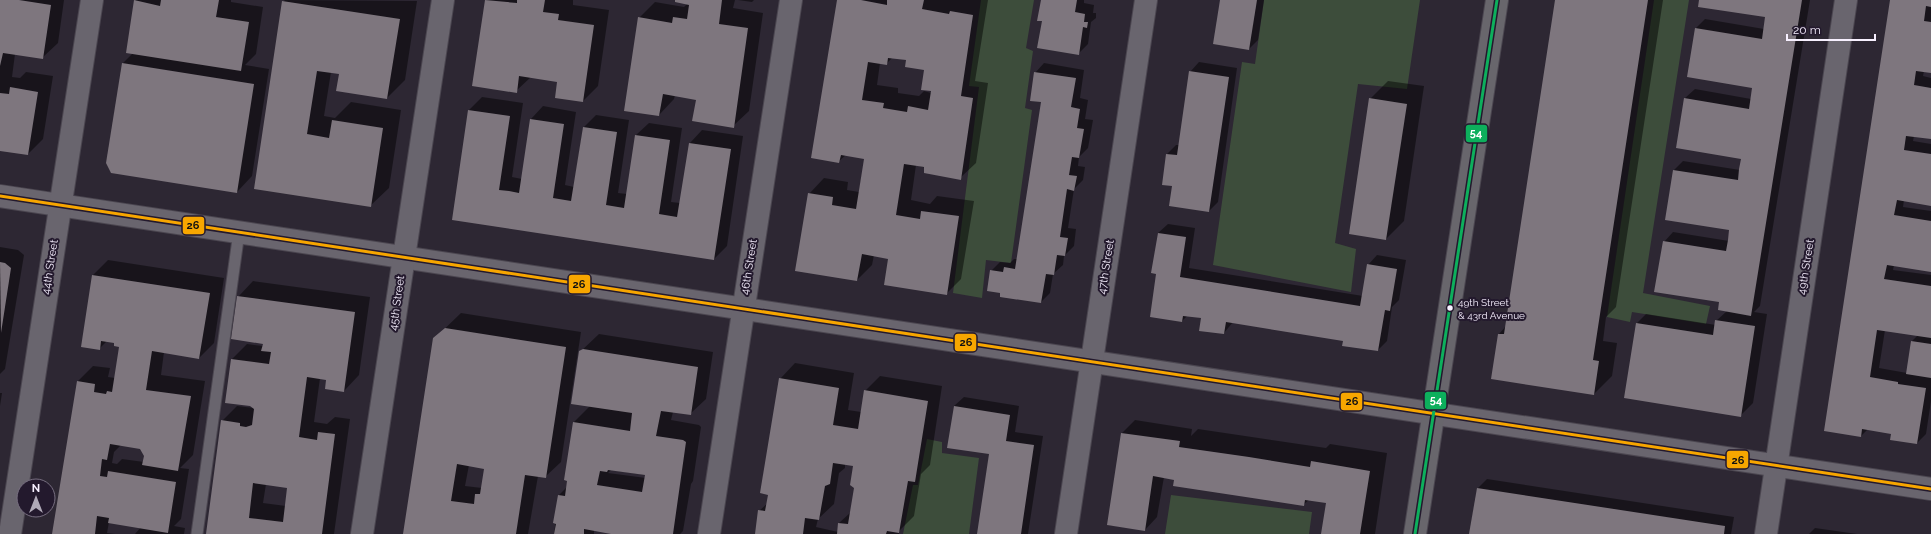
<svg xmlns="http://www.w3.org/2000/svg" width="1931" height="534" viewBox="0 0 1931 534" font-family="Raleway,sans-serif">
<rect width="100%" height="100%" fill="#2d2733"/>
<g fill="#3d4d3b">
<polygon points="981,0 1034,0 1026,48 1033,51 1025,108 1032,110 1011,263 986,260 982,298 953,293 979,87 969,86"/>
<polygon points="1264,0 1420,0 1407,89 1358,84 1335,243 1356,249 1351,292 1213,265 1242,62 1255,64"/>
<polygon points="1654,0 1689,0 1643,293 1710,306 1706,324 1632,312 1630,322 1607,317"/>
<polygon points="927,439 942,442 942,453 979,458 969,534 903,534 913,485 918,485"/>
<polygon points="1171,495 1312,512 1309,534 1165,534"/>
</g>
<g fill="#0007" fill-rule="evenodd">
<polygon points="0,0 64,0 58,43 42,58 15,54 12,77 20,78 26,72 53,76 43,139 28,154 0,150"/>
<polygon points="136,0 231,0 231,2 263,7 256,54 245,65 269,69 252,176 237,192 123,63 133,53"/>
<polygon points="285,0 417,1 405,80 387,98 340,73 331,72 324,116 335,118 351,102 401,110 389,188 370,206 255,188 283,2"/>
<polygon points="486,0 573,0 573,5 609,10 598,86 583,101 559,81 531,77 516,91 473,85"/>
<polygon points="676,0 735,0 733,8 763,13 749,111 733,126 697,99 675,95 674,99 659,115 639,18 655,2 684,7 688,3"/>
<polygon points="738,0 754,0 752,2"/>
<path d="M838 0H988L975 81 988 83 976 163 960 178 916 165 911 200 930 204 937 196 974 201 961 279 946 294 889 258 874 255 872 265 857 280 809 194 824 178 848 182 847 190 859 192 865 158 846 155 839 161ZM893 57 907 60 925 69 931 93 924 91 919 96 898 93V88L877 85 880 63 886 64Z"/>
<polygon points="1042,0 1084,0 1084,3 1094,5 1093,13 1096,13 1096,18 1091,22 1088,44 1078,54 1043,20"/>
<polygon points="1221,0 1264,0 1258,40 1249,49"/>
<polygon points="1556,0 1663,0 1616,307 1606,317 1603,341 1617,343 1612,376 1594,394 1499,334 1506,326"/>
<polygon points="1700,0 1810,0 1760,306 1754,312 1767,314 1753,403 1740,416 1637,323 1646,314 1716,325 1716,321 1727,311 1720,301 1664,242 1673,232 1729,241 1731,229 1674,170 1683,161 1740,170 1742,158 1685,98 1695,89 1751,99 1753,87 1696,28 1705,19 1764,29 1766,16"/>
<path d="M1891 0H1931V72L1924 71 1923 76 1931 78V138L1914 136 1913 141 1931 144V205L1904 200 1903 207 1931 211V271L1894 265 1893 270 1931 275V401L1926 434 1917 443 1892 433 1868 429 1861 436ZM1885 330 1918 335 1912 341 1907 373 1879 368Z"/>
<polygon points="1199,62 1237,68 1218,202 1209,211 1167,154 1176,145 1180,145 1190,72"/>
<polygon points="1044,63 1084,70 1080,98 1088,100 1085,119 1093,120 1088,148 1079,157 1078,166 1085,167 1083,180 1074,189 1068,228 1076,229 1074,246 1064,256 1063,265 1053,274 1050,293 1041,302 1001,292 991,271 1000,262 1010,263 1014,259 1018,259 1042,101 1035,73"/>
<polygon points="1388,81 1424,86 1404,221 1386,239 1370,99"/>
<polygon points="482,97 523,103 512,177 522,179 531,119 543,106 576,112 565,185 574,187 583,128 596,115 629,120 618,193 627,194 636,135 649,123 682,128 671,202 680,203 690,143 702,130 743,136 727,246 714,259 453,219 469,110"/>
<polygon points="1168,224 1195,228 1189,268 1363,296 1368,265 1377,255 1406,260 1399,300 1392,307 1387,341 1378,350 1344,340 1233,322 1224,333 1202,318 1188,315 1182,321 1158,273 1158,233"/>
<polygon points="0,247 18,250 24,255 5,369 0,374"/>
<path d="M108 260 224 278 214 343 199 358 164 352 161 375 205 381 193 455 180 468 189 469 181 519 174 526 185 528 184 534H135L141 527 109 522 107 533 115 534H53L78 381 93 366 110 368 108 377 115 378 120 346 115 342 107 341 99 349 93 275ZM121 445 141 448 145 456 144 462 122 459 117 464 112 463 114 452Z"/>
<path d="M253 281 370 297 359 375 344 391 327 379 320 378 314 422 327 424 335 417 350 419 334 534H207L222 421 237 406 254 408 232 359 247 344 263 346 264 343 238 297ZM266 484 288 487 286 506 263 503Z"/>
<path d="M461 313 581 332 561 462 545 477 538 476 528 534H404L434 339ZM469 465 485 468 482 488 465 486Z"/>
<path d="M599 334 713 352 706 399 690 414 673 412 671 420 699 425 701 427 693 481 691 484 683 531 680 534H617L594 530V534H554L559 495 567 487 574 422 590 406 580 352ZM611 470 646 475V478L608 473Z"/>
<path d="M795 363 854 373 848 410 861 412 865 391 880 376 942 386 930 465 921 474 914 516 899 531V534H756L759 511 768 503 780 379ZM845 464 854 465 855 487 851 512 839 523 838 532 816 527 818 519 834 504 839 473 845 468Z"/>
<polygon points="0,393 2,393 0,406"/>
<polygon points="964,397 1019,406 1015,432 1043,436 1028,534 978,534 991,454 954,406"/>
<polygon points="1135,420 1192,429 1191,436 1198,429 1326,448 1330,444 1387,453 1375,534 1322,534 1327,502 1309,500 1304,504 1164,477 1157,517 1145,530 1108,525 1122,433"/>
<polygon points="1487,479 1734,517 1731,534 1470,534 1478,488"/>
<polygon points="1815,528 1857,534 1809,534"/>
</g>
<g fill="#7e767e" fill-rule="evenodd">
<polygon points="0,0 19,0 51,5 43,59 3,53 0,66"/>
<polygon points="134,0 160,6 161,0 219,0 216,17 249,22 241,71 126,53"/>
<polygon points="485,0 517,3 517,0 545,0 543,12 559,14 558,20 594,25 583,102 555,98 557,82 519,76 517,93 472,86"/>
<polygon points="675,0 722,0 719,24 748,28 734,128 692,121 696,100 663,94 659,116 624,111 638,17 672,23 673,17 687,19 689,5 675,2"/>
<path d="M837 0H861L887 5V0H924L922 9 949 14 950 11 973 15 961 96 973 98 961 180 924 173V167L904 164 896 215 920 219 921 211 959 216 947 295 884 285 888 259 862 254 857 281 795 271 808 193 833 197 832 205 856 209 864 159 841 155 839 163 811 158ZM888 58 906 60 905 67 924 70 921 90 931 91 928 110 908 106 907 112 883 108 884 103 862 100 868 62 887 65Z"/>
<polygon points="1041,0 1077,0 1075,12 1085,14 1084,22 1088,22 1087,28 1083,27 1079,55 1037,48 1042,21 1037,21"/>
<polygon points="1220,0 1257,0 1249,50 1213,44"/>
<polygon points="1555,0 1648,0 1593,360 1599,361 1594,395 1491,379 1498,334 1504,334"/>
<polygon points="1699,0 1802,0 1751,316 1718,310 1719,302 1654,292 1663,241 1726,251 1728,240 1729,230 1665,220 1673,170 1738,180 1739,169 1741,159 1676,148 1684,98 1749,109 1752,88 1687,77 1695,28 1762,39 1765,17 1698,7"/>
<polygon points="1890,0 1931,0 1931,7 1926,6 1924,21 1931,22 1931,73 1916,71 1914,85 1931,88 1931,139 1906,136 1904,150 1931,154 1931,206 1897,200 1894,215 1931,221 1931,272 1887,265 1884,279 1931,286 1931,338 1877,330 1870,377 1898,382 1898,384 1926,388 1917,444 1890,440 1891,434 1862,429 1861,437 1824,431"/>
<polygon points="282,1 400,19 387,99 336,91 339,74 317,71 307,134 329,138 332,120 383,128 371,207 254,189"/>
<polygon points="122,63 254,84 237,193 111,173 106,163"/>
<polygon points="1189,71 1229,77 1209,212 1169,206 1172,186 1162,185 1166,154 1177,155"/>
<polygon points="1034,72 1076,78 1071,107 1080,109 1077,128 1084,129 1079,158 1072,157 1069,175 1077,176 1074,191 1067,189 1060,237 1068,238 1065,256 1057,255 1054,275 1046,274 1041,303 1000,297 1000,293 987,291 990,270 1003,272 1004,267 1015,269 1041,102 1030,101"/>
<polygon points="10,87 38,92 28,155 0,151 0,93 9,94"/>
<polygon points="1369,98 1407,104 1386,240 1349,234"/>
<polygon points="468,110 510,116 499,190 509,191 519,193 530,119 564,124 553,198 571,201 583,127 617,132 606,205 624,208 635,135 670,140 659,214 677,217 689,143 731,149 714,260 452,220"/>
<polygon points="1158,233 1186,237 1180,277 1360,306 1367,264 1397,269 1390,311 1385,310 1378,351 1342,346 1343,341 1226,322 1224,334 1199,331 1201,318 1183,316 1182,322 1150,317 1156,274 1151,273"/>
<polygon points="0,262 5,263 11,268 1,333"/>
<polygon points="92,275 210,293 199,359 152,351 146,390 191,396 178,471 142,465 144,456 140,449 110,444 107,460 102,459 100,476 107,477 108,471 176,482 168,533 108,523 109,518 97,516 95,534 52,534 77,381 95,384 94,392 106,394 107,391 112,392 119,347 114,346 114,343 101,341 100,350 81,347"/>
<path d="M237 296 355 312 344 392 325 389 326 380 307 377 299 437 317 440 318 432 335 434 322 534H206L221 420 240 423V426L246 427 252 425 254 409 250 406 225 403 231 359 269 364 271 352 261 351 263 344 231 339ZM253 483 287 488 283 522 249 518Z"/>
<polygon points="1715,320 1755,326 1741,417 1624,398 1636,323 1713,335"/>
<path d="M445 328 566 347 546 478 525 475 516 534H403L433 338ZM457 464 484 469 480 494H475L474 504 451 501Z"/>
<polygon points="1911,341 1931,344 1931,378 1906,374"/>
<path d="M583 349 698 367 691 415 661 411 656 436 683 440 686 442 673 534H611L584 529V534H554L556 524 553 523 558 495 565 496 567 481 564 480 573 422 630 431 632 413 571 404 579 351ZM608 470 645 475 642 492 597 485 600 471 607 472Z"/>
<polygon points="779,378 839,388 833,425 858,429 864,390 928,401 915,482 908,481 899,533 887,531 886,534 837,534 838,523 848,524 854,488 850,485 853,466 833,463 830,484 825,486 819,520 805,518 803,534 755,534 758,510 765,511 768,495 760,493"/>
<polygon points="954,406 1010,415 1006,441 1034,445 1021,534 977,534 989,454 947,448"/>
<polygon points="1121,433 1180,441 1179,447 1249,457 1310,467 1311,461 1370,471 1360,534 1321,534 1326,503 1305,500 1304,506 1173,486 1174,480 1153,476 1145,531 1107,525"/>
<polygon points="1477,488 1725,526 1724,534 1469,534"/>
</g>
<g fill="none" stroke-linecap="round" stroke-linejoin="round">
<g stroke="#4b4650" stroke-width="13">
<polyline id="lane" points="197,534 239,232"/>
</g>
<g stroke="#4b4650" stroke-width="24">
<g id="street">
<polyline points="0,196 1931,489"/>
<polyline points="10,534 92,0"/>
<polyline points="362,534 443,0"/>
<polyline points="709,534 791,0"/>
<polyline points="1066,534 1146,0"/>
<polyline points="1766,534 1846,0"/>
</g>
</g>
<g stroke="#4b4650" stroke-width="24">
<polyline id="secondary" points="1415,534 1497,0"/>
</g>
<use href="#lane" stroke="#69656e" stroke-width="11"/>
<use href="#street" stroke="#69656e" stroke-width="22"/>
<use href="#secondary" stroke="#68666c" stroke-width="22"/>
<g stroke="#23192d" stroke-width="6">
<polyline id="bus-1" points="0,196 1931,489"/>
</g>
<g stroke="#23192d" stroke-width="6">
<polyline id="bus-2" points="1415,534 1497,0"/>
</g>
<use href="#bus-1" stroke="#f7a600" stroke-width="3"/>
<use href="#bus-2" stroke="#0daf5c" stroke-width="3"/>
</g>
<circle fill="#f7f0ff" stroke="#23192d" stroke-width="1.5" cx="1450" cy="308" r="3.5"/>
<g text-anchor="middle" dominant-baseline="central" stroke-width="4" stroke-linejoin="round" paint-order="stroke">
<g font-size="10" fill="#f7f0ff" stroke="#23192d" text-anchor="start">
<text x="1458" y="302">49th Street<tspan x="1458" dy="13">&amp; 43rd Avenue</tspan></text>
</g>
<g font-size="11" fill="#f7f0ff" stroke="#23192d">
<text transform="translate(50 267) rotate(-81)">44th Street</text>
<text transform="translate(749 267) rotate(-81)">46th Street</text>
<text transform="translate(1106 267) rotate(-81)">47th Street</text>
<text transform="translate(1806 267) rotate(-81)">49th Street</text>
<text transform="translate(397 303) rotate(-82)">45th Street</text>
</g>
</g>
<g stroke="#23192d" stroke-width="1.5">
<rect x="1465" y="124" width="23" height="19" rx="4" fill="#0daf5c"/>
<rect x="182" y="216" width="23" height="19" rx="4" fill="#f7a600"/>
<rect x="568" y="274" width="23" height="20" rx="4" fill="#f7a600"/>
<rect x="954" y="333" width="23" height="19" rx="4" fill="#f7a600"/>
<rect x="1424" y="391" width="23" height="19" rx="4" fill="#0daf5c"/>
<rect x="1340" y="392" width="23" height="19" rx="4" fill="#f7a600"/>
<rect x="1726" y="450" width="23" height="19" rx="4" fill="#f7a600"/>
</g>
<g font-size="11" text-anchor="middle" font-weight="bold" fill="#fff">
<text x="1476" y="137">54</text>
<text x="1436" y="404">54</text>
</g>
<g font-size="11" text-anchor="middle" font-weight="bold" fill="#111">
<text x="193" y="229">26</text>
<text x="579" y="288">26</text>
<text x="966" y="346">26</text>
<text x="1352" y="405">26</text>
<text x="1738" y="464">26</text>
</g>
<g transform="translate(36 498)"><circle r="19" fill="#23192d" stroke="#786f81"/>
<path d="M0-3L7 15L0 10L-7 15Z" fill="#b0aab8"/>
<text y="-6" font-size="11" font-weight="bold" text-anchor="middle" fill="#f7f0ff">N</text>
</g>
<path d="M1787 34v6h88v-6" fill="none" stroke="#f7f0ff" stroke-width="2"/>
<text x="1793" y="34" font-size="12" fill="#f7f0ff" stroke="#23192d" stroke-width="3" paint-order="stroke">20 m</text>
</svg>
